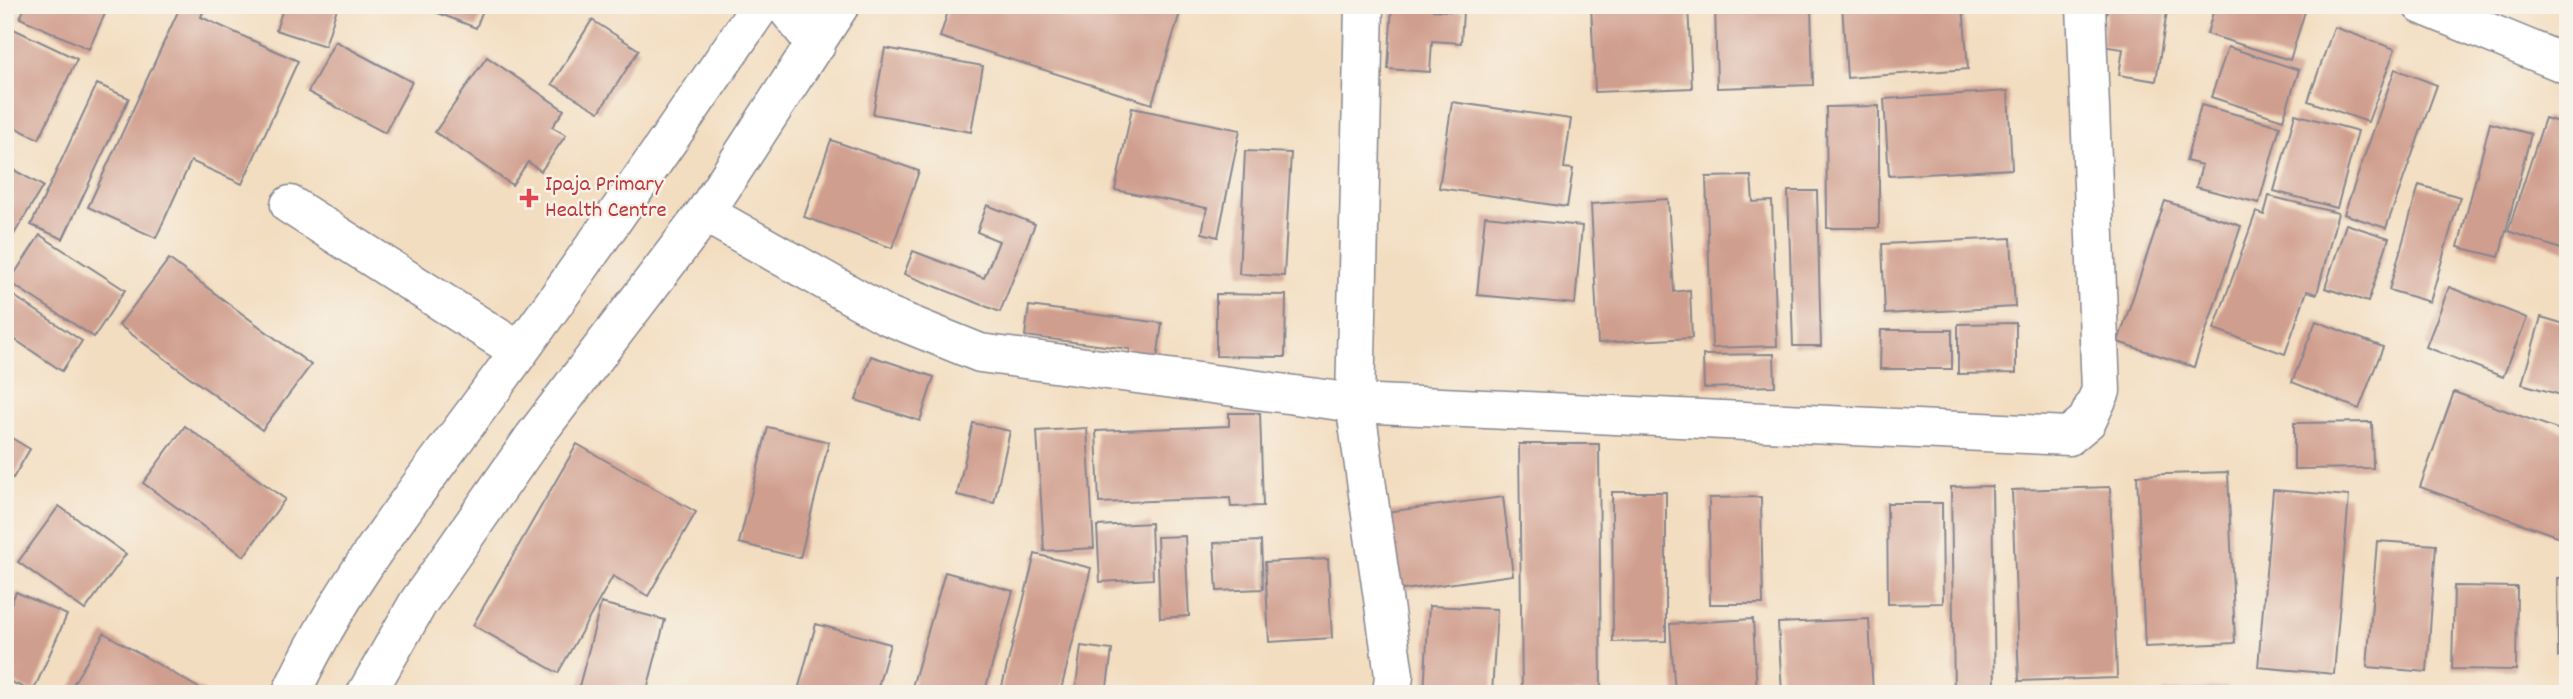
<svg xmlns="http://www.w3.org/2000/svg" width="2573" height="699" viewBox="0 0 2573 699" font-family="Dekko,sans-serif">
<rect width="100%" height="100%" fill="#f7f3e8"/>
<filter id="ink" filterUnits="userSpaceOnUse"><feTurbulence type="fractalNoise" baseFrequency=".0143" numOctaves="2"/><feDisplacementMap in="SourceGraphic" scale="14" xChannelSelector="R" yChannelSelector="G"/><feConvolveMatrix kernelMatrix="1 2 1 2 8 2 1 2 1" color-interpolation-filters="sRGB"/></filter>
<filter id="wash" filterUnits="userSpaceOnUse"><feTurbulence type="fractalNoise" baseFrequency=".00686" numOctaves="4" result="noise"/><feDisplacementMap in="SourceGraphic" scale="28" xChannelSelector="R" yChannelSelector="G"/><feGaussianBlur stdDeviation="1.57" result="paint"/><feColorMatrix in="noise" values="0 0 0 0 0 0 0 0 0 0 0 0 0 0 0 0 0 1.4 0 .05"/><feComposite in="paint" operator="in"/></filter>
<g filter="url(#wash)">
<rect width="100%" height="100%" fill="#f3ddc0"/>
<g id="blocks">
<g fill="#d09e8e">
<polygon points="26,5 109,5 89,49 20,18"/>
<polygon points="181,5 206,5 201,17 298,61 242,184 191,161 156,238 88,207"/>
<polygon points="284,5 338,5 325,46 276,30"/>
<polygon points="418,5 485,5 476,28"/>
<polygon points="950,5 1154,5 1180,13 1152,104 940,37"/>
<polygon points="1392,5 1434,5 1433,10 1463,12 1461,43 1432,41 1430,72 1388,69"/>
<polygon points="1591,5 1688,5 1692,88 1595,92"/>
<polygon points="1715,5 1811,5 1813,85 1717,88"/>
<polygon points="1842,5 1963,5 1968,69 1847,78"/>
<polygon points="2108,5 2168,5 2156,81 2119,75 2123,49 2101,46"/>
<polygon points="2215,5 2307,5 2290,60 2207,34"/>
<polygon points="592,20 639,50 599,112 552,84"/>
<polygon points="5,25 77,59 39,139 5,123"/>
<polygon points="2334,27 2395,49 2368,122 2308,101"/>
<polygon points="335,41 412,82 385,133 308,92"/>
<polygon points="2228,47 2299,70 2283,120 2211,97"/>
<polygon points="885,48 983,66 971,132 873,114"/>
<polygon points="487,57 564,110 552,127 566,135 541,171 528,162 512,185 435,132"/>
<polygon points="2395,69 2437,85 2386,228 2344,214"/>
<polygon points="97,84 129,98 63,239 31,225"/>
<polygon points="2008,91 2012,169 1889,176 1884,99"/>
<polygon points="1452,102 1571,119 1564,168 1573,169 1567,207 1439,188"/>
<polygon points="2201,105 2280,126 2259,203 2196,187 2202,165 2186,161"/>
<polygon points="1879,106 1879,228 1827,228 1826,107"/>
<polygon points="1132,108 1240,130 1218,237 1202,233 1207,208 1115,190"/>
<polygon points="2295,114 2358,131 2337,208 2274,191"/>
<polygon points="2545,118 2568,125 2567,251 2508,231"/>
<polygon points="2490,123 2531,134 2499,257 2458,247"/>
<polygon points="831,140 919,171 892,248 804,217"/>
<polygon points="1245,151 1291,153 1284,276 1239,274"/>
<polygon points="5,165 43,186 10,241 5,238"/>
<polygon points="1751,176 1753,202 1772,201 1777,346 1712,348 1706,177"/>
<polygon points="2419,185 2460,197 2430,302 2389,290"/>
<polygon points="1788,191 1817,191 1821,346 1793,346"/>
<polygon points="2269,196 2338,213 2317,294 2307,291 2285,354 2214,329 2256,212 2264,215"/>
<polygon points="1668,199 1674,292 1690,290 1692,338 1598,343 1591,204"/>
<polygon points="2165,201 2241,226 2194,367 2118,342"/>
<polygon points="987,205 1035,224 1000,312 904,274 913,251 984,278 999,241 977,232"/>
<polygon points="1485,216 1582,226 1575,304 1477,295"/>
<polygon points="2346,224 2389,238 2368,302 2325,288"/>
<polygon points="40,235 125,290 94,337 9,282"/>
<polygon points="2011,238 2015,307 1885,314 1882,244"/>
<polygon points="169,259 311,365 262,430 119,325"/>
<polygon points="2449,287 2527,318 2503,377 2426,347"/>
<polygon points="5,290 82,341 62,371 5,333"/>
<polygon points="1216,294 1286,295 1285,357 1216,356"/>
<polygon points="1029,306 1162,323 1157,360 1129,357 1130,349 1025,336"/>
<polygon points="2541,317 2568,325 2568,397 2522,384"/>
<polygon points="2316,321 2383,347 2359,409 2292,382"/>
<polygon points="2016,323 2016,373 1958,374 1958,324"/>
<polygon points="1881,330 1952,330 1952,369 1880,369"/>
<polygon points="1774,354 1775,386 1704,388 1703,355"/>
<polygon points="871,356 934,377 920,421 856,400"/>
<polygon points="2454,392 2568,433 2565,539 2420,487"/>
<polygon points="1229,413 1260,413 1263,506 1231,507 1230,498 1099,503 1096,431 1229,426"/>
<polygon points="2372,422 2373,468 2294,469 2294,423"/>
<polygon points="973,423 1010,431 994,503 957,495"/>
<polygon points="185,426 285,499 244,556 143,483"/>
<polygon points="768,427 829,442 800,558 739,543"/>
<polygon points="1087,428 1094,548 1044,551 1037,431"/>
<polygon points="5,434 30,449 13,478 5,473"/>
<polygon points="577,444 696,512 648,596 613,576 558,673 473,625"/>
<polygon points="1519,444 1599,444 1601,693 1522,693"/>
<polygon points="2228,472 2235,643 2145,647 2137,475"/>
<polygon points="1992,486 1995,693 1954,693 1951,487"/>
<polygon points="2110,487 2117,678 2019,681 2012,490"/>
<polygon points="2273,490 2349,496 2334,674 2258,667"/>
<polygon points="1612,492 1666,492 1666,641 1613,642"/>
<polygon points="1503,497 1513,575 1395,591 1385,512"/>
<polygon points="1761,497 1763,604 1710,604 1709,498"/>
<polygon points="1887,503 1942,503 1943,603 1888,604"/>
<polygon points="59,506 126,554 85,610 18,562"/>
<polygon points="1151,523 1153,579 1100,582 1097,526"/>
<polygon points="1185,536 1189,616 1160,618 1157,537"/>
<polygon points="1261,541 1263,589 1217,591 1214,543"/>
<polygon points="2377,541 2436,545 2427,672 2367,667"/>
<polygon points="1035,554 1091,568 1060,694 1000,694"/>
<polygon points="1328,559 1332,638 1269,642 1265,562"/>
<polygon points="945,572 1013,591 984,694 910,694"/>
<polygon points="2568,577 2568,657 2558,657 2557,578"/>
<polygon points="2454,586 2517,587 2516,670 2452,669"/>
<polygon points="16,592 67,615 33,692 5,679 5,616"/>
<polygon points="601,603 665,620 646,694 577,694"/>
<polygon points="1429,606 1497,609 1492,694 1424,694"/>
<polygon points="1753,619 1757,694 1675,694 1670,624"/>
<polygon points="1869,619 1873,694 1782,694 1778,623"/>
<polygon points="816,624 890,644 876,694 797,694"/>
<polygon points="104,633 209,694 67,694"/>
<polygon points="1081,646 1112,650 1106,694 1075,694"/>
<polygon points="2227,687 2227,694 2163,694 2163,692"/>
</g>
</g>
</g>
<g filter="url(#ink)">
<use href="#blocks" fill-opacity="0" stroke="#87868f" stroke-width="2"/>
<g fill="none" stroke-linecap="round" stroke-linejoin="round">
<g stroke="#87868f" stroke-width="41">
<g id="minor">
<polyline points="784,5 816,45"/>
<polyline points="1364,5 1355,403 1394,675 1392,694"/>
<polyline points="2422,5 2568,65"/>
<polyline points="290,205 519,351"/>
<polyline points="705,213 886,315 980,353 1355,403 2069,436 2087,421 2101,391 2086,5"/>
<path d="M291 694C342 582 422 485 494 386 586 261 674 133 761 5"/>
<polyline points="366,694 418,603 534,437 705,213 840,5"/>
</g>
</g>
<use href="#minor" stroke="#fff" stroke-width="38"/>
</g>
</g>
<path fill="#e0444e" stroke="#f7f3e8" stroke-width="2.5" d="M525.5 187.5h7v7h7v7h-7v7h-7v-7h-7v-7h7z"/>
<g text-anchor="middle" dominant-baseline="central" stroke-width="5" stroke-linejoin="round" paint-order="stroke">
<g font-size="23" fill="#be3a42" stroke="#f7f3e8" text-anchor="start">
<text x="545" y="185">Ipaja Primary<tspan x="545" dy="26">Health Centre</tspan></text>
</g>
</g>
<rect width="2573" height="699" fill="none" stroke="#f7f3e8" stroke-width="28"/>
</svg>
